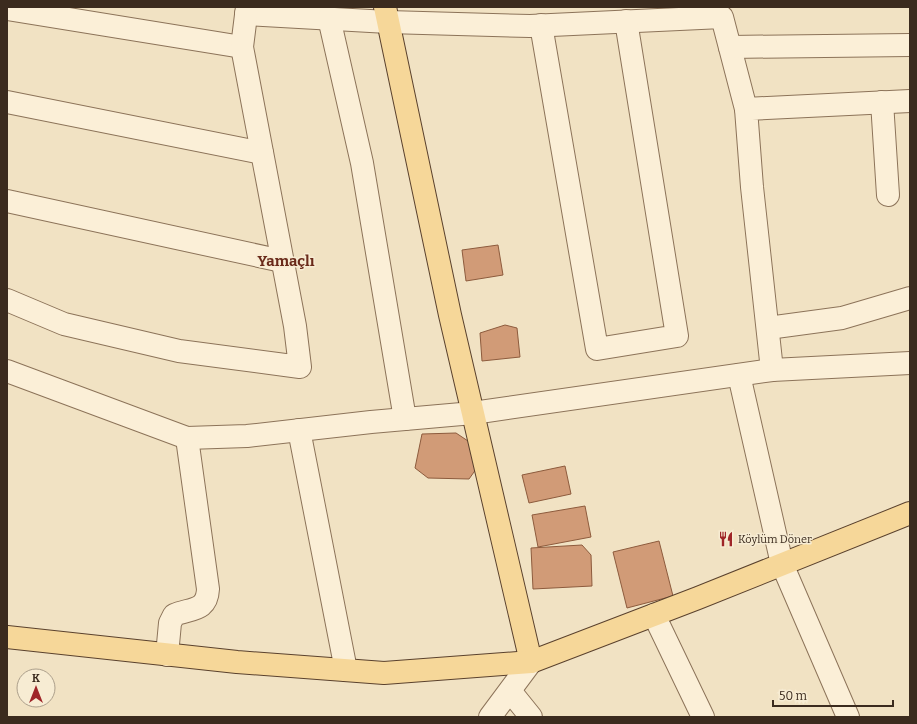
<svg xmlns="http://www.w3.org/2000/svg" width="917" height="724" viewBox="0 0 917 724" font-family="Bitter,serif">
<rect width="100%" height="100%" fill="#f1e2c3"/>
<g fill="#d19b77" stroke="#8d5b3d">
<polygon points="498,245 503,275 466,281 462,250"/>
<polygon points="505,325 517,328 520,357 482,361 480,333"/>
<polygon points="456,433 474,445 479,465 469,479 428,478 415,468 422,434"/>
<polygon points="565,466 571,494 529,503 522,475"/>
<polygon points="585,506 591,537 538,547 532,515"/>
<polygon points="659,541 673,596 627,608 613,552"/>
<polygon points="582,545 591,555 592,586 533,589 531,548"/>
</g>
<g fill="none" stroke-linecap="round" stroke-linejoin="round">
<g stroke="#8c7359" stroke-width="24">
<g id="minor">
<polyline points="7,9 242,47"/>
<polyline points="246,14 388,22 530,26 722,17 746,109"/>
<polyline points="329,18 362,163 405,419"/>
<polyline points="541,25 597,349 677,336 626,21"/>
<polyline points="730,47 910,45"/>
<polyline points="7,102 262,153"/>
<polyline points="882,102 888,195"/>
<polyline points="7,201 282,261"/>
<polyline points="7,300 64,324 179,351 300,367 295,326 242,47 247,7"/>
<polyline points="768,328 842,318 910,298"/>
<polyline points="772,370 752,187 746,109 910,101"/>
<polyline points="7,371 187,438 247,436 371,422 473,413 772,370 910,363"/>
<polyline points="739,375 782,564 848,717"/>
<polyline points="299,430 346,670"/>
<polyline points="654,615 703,717"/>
<path d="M167 655 170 623 174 615C190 608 207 612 208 589L187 438"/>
<polyline points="510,691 531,717"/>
<polyline points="490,717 531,662"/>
</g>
</g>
<g stroke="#5a412d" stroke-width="24">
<g id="major">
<polyline points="385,7 450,315 531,662"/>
<polyline points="7,637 237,662 384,673 531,662 698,598 910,513"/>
</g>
</g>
<use href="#minor" stroke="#fbefd7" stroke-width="22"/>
<use href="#major" stroke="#f6d799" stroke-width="22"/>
</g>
<defs>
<g id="restaurant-bare" transform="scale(1.2)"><path d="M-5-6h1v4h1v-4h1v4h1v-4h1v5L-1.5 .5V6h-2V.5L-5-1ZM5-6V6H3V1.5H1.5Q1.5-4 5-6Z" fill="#9f2528" stroke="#f7ecd3" stroke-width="2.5" paint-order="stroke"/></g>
</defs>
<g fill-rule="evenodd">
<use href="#restaurant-bare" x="726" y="539"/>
</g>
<g text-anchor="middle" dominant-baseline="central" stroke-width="3" stroke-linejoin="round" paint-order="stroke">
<g font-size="11" fill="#3b2b1e" stroke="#f7ecd3" text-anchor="start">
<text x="738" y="539">Köylüm Döner</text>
</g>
<g font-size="15" font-weight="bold" fill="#6a2a1a" stroke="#f7ecd3">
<text x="286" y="261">Yamaçlı</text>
</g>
</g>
<rect width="917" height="724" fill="none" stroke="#3b2b1e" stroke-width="16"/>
<g transform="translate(36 688)"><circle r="19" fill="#f7ecd3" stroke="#ac9f8b"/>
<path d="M0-3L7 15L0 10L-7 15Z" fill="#9f2528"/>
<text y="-6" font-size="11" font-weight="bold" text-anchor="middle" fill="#3b2b1e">K</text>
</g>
<path d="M773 700v6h120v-6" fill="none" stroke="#3b2b1e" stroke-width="2"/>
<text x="779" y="700" font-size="12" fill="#3b2b1e" stroke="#f7ecd3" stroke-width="3" paint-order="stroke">50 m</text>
</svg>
